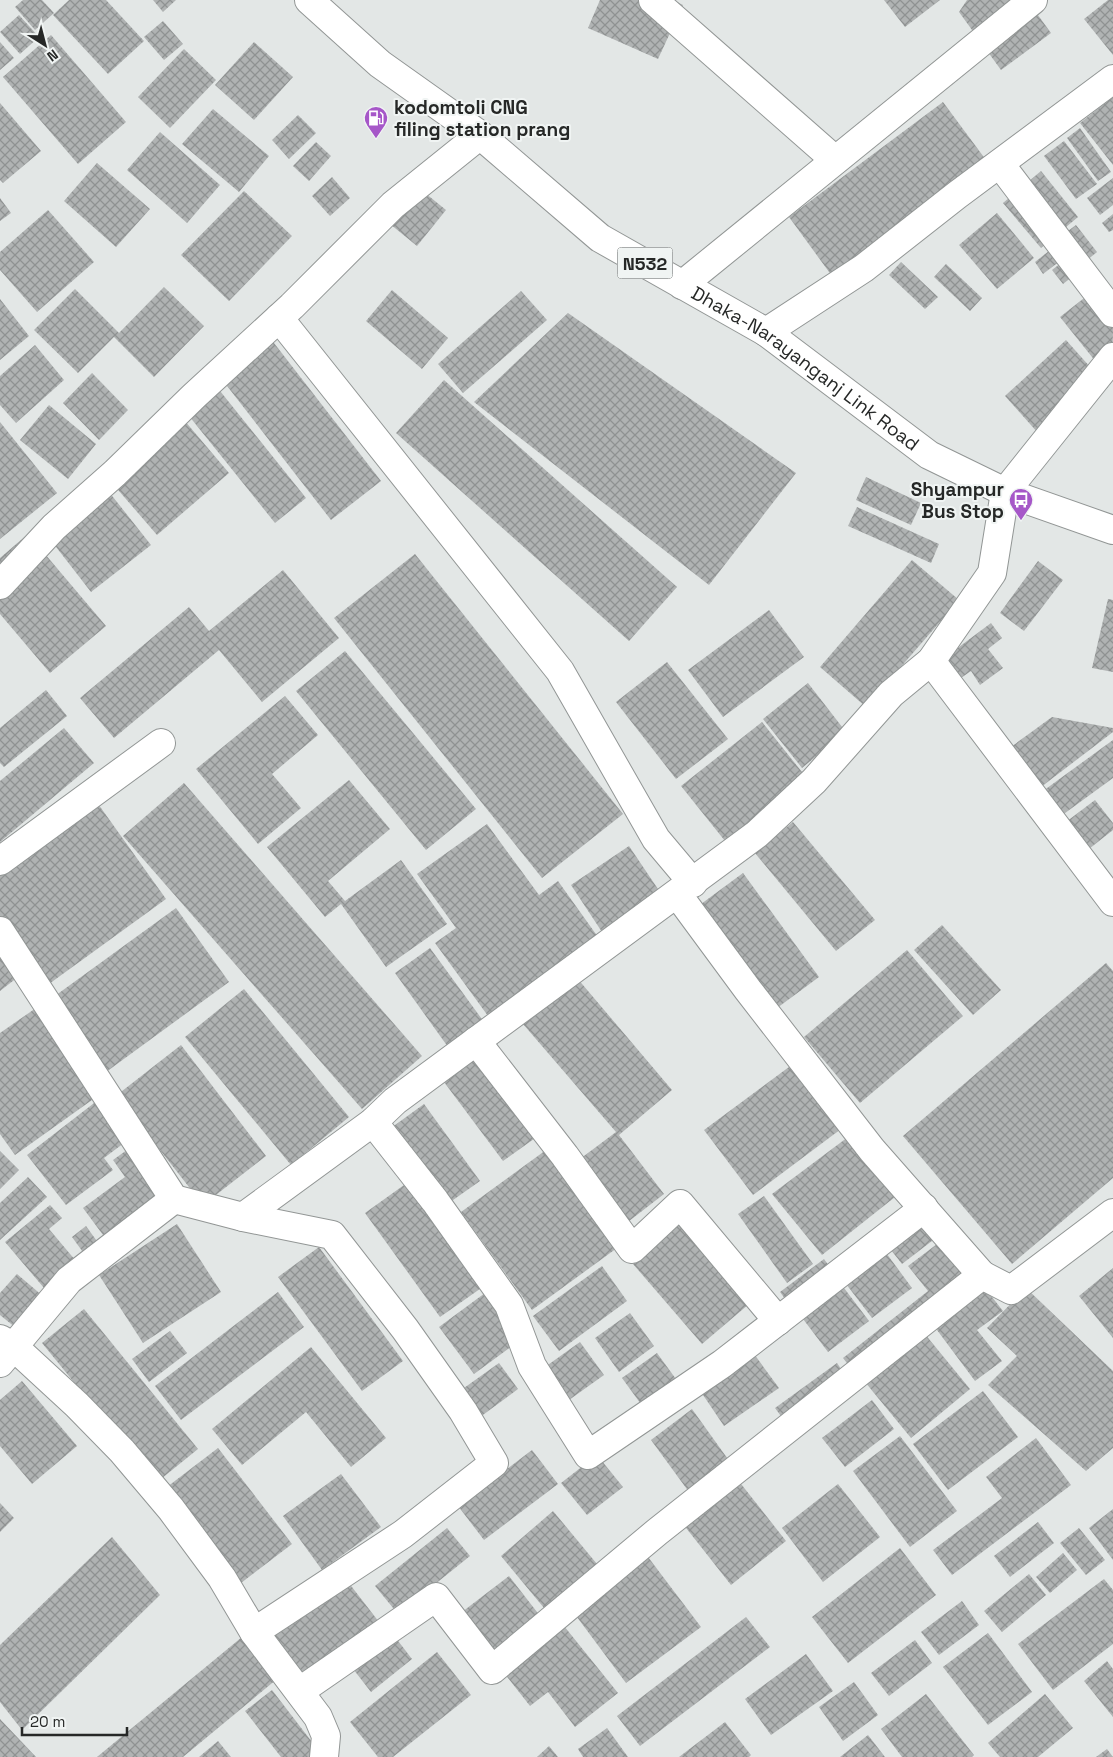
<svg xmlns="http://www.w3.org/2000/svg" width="1113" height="1757" viewBox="0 0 1113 1757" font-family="'Space Grotesk',sans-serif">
<defs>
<pattern id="building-cross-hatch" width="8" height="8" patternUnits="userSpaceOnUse" patternTransform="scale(1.25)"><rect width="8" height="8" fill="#b0b3b3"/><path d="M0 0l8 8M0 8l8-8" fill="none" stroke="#8f9292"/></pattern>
</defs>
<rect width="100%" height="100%" fill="#e3e7e6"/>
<g fill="url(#building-cross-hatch)">
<polygon points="23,0 42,0 54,13 35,30 15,7"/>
<polygon points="69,0 106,0 144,41 108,74 53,15"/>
<polygon points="153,0 176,0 163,12"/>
<polygon points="600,0 673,0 683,5 658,59 588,28"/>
<polygon points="884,0 940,0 905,27"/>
<polygon points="967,0 1027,0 1051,33 1001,70 959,12"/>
<polygon points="1108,0 1113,0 1113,55 1084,19"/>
<polygon points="19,15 39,37 20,54 0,32"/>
<polygon points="163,21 183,44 164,60 144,37"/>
<polygon points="51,35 126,122 78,164 3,77"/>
<polygon points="0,42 14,58 0,70"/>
<polygon points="254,42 293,77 254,120 215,85"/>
<polygon points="184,49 216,80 170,128 138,97"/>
<polygon points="1113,97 1113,165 1080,123"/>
<polygon points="943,102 986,160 832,276 789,217"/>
<polygon points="0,103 41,151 3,183 0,180"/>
<polygon points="213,109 269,156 239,192 182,144"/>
<polygon points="298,115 316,133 289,159 272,140"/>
<polygon points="1080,128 1111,172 1098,181 1067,138"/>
<polygon points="160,132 220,185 187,223 127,170"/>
<polygon points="1064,141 1097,184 1076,199 1044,156"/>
<polygon points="316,142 331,156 309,181 293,166"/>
<polygon points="97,163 150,209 116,247 64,201"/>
<polygon points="1041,171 1078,217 1041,248 1003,203"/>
<polygon points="332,177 350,198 330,216 312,196"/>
<polygon points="1113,178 1113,205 1100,215 1087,198"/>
<polygon points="419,188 446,210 417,246 390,224"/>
<polygon points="244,191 292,236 229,301 181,255"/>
<polygon points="0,198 11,213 0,221"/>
<polygon points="48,210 94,262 37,312 0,270 0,252"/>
<polygon points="997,213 1034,258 997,289 959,245"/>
<polygon points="1113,214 1113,230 1109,232 1102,223"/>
<polygon points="1076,225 1097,252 1086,261 1064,234"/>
<polygon points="1064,239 1073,251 1043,274 1035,262"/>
<polygon points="1075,252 1086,266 1063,284 1052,270"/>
<polygon points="901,262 938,297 925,309 889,275"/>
<polygon points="946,264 982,298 970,311 934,277"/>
<polygon points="164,287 204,326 154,377 114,337 78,373 34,330 75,289 119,333"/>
<polygon points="392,290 448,338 422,369 366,321"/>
<polygon points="521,291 547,320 463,393 438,364"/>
<polygon points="1088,295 1113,328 1112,382 1060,317"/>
<polygon points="0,299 29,336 0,360"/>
<polygon points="568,313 796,473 709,585 474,402"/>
<polygon points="260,325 381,481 331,520 210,364"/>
<polygon points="1066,340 1108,387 1046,442 1005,396"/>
<polygon points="35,345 64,380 16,423 0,405 0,376"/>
<polygon points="92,373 128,410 99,440 63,403"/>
<polygon points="444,380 677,587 629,641 396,433"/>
<polygon points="212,381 306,498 275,523 181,406"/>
<polygon points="49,405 96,444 68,479 20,440"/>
<polygon points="173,407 229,473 157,535 100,469"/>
<polygon points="0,422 57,493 0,539"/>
<polygon points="866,477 921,503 911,525 856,500"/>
<polygon points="98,478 151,545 91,592 39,525"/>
<polygon points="857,507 939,544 931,563 848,526"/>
<polygon points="28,534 106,626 50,673 0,614 0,558"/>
<polygon points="415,554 623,814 542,878 334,618"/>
<polygon points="912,560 959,600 866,707 820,667"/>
<polygon points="1038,561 1063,580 1024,631 1000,613"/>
<polygon points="283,570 339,638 262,702 219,650 114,738 80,698 189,607 209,631"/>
<polygon points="1108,599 1113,600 1113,672 1092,668"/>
<polygon points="769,610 804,657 723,717 688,670"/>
<polygon points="991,623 1002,638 988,649 1003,668 980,685 971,671 958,680 943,659"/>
<polygon points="345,651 476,809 426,850 296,691"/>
<polygon points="667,662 728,739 676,779 616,702"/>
<polygon points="808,683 846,732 802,768 763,719"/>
<polygon points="46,690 67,716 4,767 0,763 0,728"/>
<polygon points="285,696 318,735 272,774 301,808 258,844 196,769"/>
<polygon points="1052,717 1113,728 1113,732 1041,787 1011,747"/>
<polygon points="762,722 806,777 725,841 681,786"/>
<polygon points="64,728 94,763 0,842 0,781"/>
<polygon points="1113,740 1113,778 1061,816 1043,791"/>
<polygon points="349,780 390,829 328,881 345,901 401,860 447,924 386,967 341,904 325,917 267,847"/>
<polygon points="184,783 422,1056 362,1109 123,836"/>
<polygon points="1095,800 1113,823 1113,830 1080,856 1058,828"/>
<polygon points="96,801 166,899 49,984 0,916 0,870"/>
<polygon points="793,822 875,920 836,951 755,853"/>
<polygon points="487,824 539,895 558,881 598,937 488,1016 435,943 456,928 417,874"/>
<polygon points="629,846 660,892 602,932 571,885"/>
<polygon points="743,873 819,977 773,1011 697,907"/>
<polygon points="176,908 229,982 102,1075 48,1001"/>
<polygon points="942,925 1001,990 973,1015 914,950"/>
<polygon points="430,948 484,1022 448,1047 395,973"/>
<polygon points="907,950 963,1016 860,1103 804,1037"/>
<polygon points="0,952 18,977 0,991"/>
<polygon points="1106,963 1113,971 1113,1178 1012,1264 903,1136"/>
<polygon points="577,978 672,1090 619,1135 664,1194 624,1225 576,1162 616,1132 523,1024"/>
<polygon points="244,989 349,1117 291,1165 185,1037"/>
<polygon points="36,1008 99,1095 15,1155 0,1134 0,1033"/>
<polygon points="181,1045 266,1156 203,1205 117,1095"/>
<polygon points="479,1054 538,1136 503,1161 444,1082"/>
<polygon points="793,1064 841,1129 753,1195 704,1130"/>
<polygon points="98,1100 128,1140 104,1158 113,1170 66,1205 27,1155"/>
<polygon points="424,1104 480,1181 446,1205 391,1128"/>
<polygon points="848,1137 895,1197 822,1255 772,1194"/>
<polygon points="131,1147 166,1196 106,1239 83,1208 125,1177 113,1160"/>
<polygon points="546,1150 617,1248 532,1310 461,1212"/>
<polygon points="0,1151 19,1170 0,1189"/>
<polygon points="28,1177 47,1197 0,1240 0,1203"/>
<polygon points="411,1180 487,1284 440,1317 365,1213"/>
<polygon points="764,1196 813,1264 787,1283 738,1214"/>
<polygon points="50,1205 62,1218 49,1229 76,1261 44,1288 5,1242"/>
<polygon points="929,1220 941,1234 902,1264 891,1250"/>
<polygon points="681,1223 749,1304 702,1344 633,1264"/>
<polygon points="177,1224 221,1292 143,1343 99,1275"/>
<polygon points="86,1226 99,1244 85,1255 72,1237"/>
<polygon points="945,1238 971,1271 850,1367 843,1358 928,1291 908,1266"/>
<polygon points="881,1246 912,1288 872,1318 840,1276"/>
<polygon points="319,1247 403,1361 362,1391 278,1277"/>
<polygon points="824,1259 835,1274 791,1307 780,1292"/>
<polygon points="602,1266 627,1301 559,1351 533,1316"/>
<polygon points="1113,1268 1113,1338 1079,1296"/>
<polygon points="17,1274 44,1297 16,1328 0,1315 0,1293"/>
<polygon points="841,1284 869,1321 828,1352 800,1315"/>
<polygon points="985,1288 1003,1311 977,1330 1002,1361 975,1381 934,1326"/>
<polygon points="1026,1288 1113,1371 1113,1448 1086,1471 988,1385 1017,1356 987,1328"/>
<polygon points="278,1292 304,1327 181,1420 155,1386"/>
<polygon points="485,1293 520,1340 474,1374 439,1327"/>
<polygon points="84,1309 198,1449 156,1483 42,1343"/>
<polygon points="630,1313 654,1346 619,1372 595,1338"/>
<polygon points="170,1331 187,1353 149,1382 132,1359"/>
<polygon points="924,1333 970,1389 911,1438 865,1382"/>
<polygon points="580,1342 604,1375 569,1400 545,1367"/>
<polygon points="311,1347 386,1438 351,1467 306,1412 242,1465 212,1429"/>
<polygon points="657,1353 681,1386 646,1411 622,1378"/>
<polygon points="754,1354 779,1388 724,1426 701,1392"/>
<polygon points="499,1363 518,1389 476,1420 457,1393"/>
<polygon points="837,1363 847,1378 786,1423 775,1408"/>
<polygon points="22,1381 77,1446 32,1484 0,1446 0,1400"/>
<polygon points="983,1391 1018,1437 948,1490 913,1444"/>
<polygon points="872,1400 894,1429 845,1467 822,1438"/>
<polygon points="692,1409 730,1462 689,1492 651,1440"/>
<polygon points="900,1436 957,1511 910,1547 853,1471"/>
<polygon points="1036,1438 1071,1485 952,1575 933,1550 1002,1498 986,1477"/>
<polygon points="218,1448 292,1544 241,1583 167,1487"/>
<polygon points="532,1450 558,1484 484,1540 458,1506"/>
<polygon points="597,1455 623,1487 587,1515 561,1483"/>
<polygon points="341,1474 381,1527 322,1570 283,1516"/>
<polygon points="734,1475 786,1541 731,1585 679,1519"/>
<polygon points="838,1484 880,1537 823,1582 782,1528"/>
<polygon points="0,1503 14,1518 0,1532"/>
<polygon points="1113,1509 1113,1560 1089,1528"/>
<polygon points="553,1511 602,1570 549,1614 501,1556"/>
<polygon points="1038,1522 1054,1543 1010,1577 994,1556"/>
<polygon points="447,1528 470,1556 398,1614 375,1586"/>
<polygon points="1079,1528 1105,1560 1086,1575 1060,1543"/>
<polygon points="112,1537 160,1595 22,1730 0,1702 0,1645"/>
<polygon points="900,1548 936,1595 848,1663 812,1617"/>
<polygon points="645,1553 701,1627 626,1683 571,1609"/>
<polygon points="1063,1553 1077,1570 1050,1593 1036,1577"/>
<polygon points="1029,1574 1046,1595 1002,1632 984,1611"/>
<polygon points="509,1576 544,1621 496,1656 462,1612"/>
<polygon points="345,1578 379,1622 304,1679 271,1634"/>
<polygon points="1104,1579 1113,1590 1113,1644 1053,1690 1018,1644"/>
<polygon points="962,1601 979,1625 939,1655 921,1632"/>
<polygon points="746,1617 770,1647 640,1746 617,1716"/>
<polygon points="564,1626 618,1693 575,1727 548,1692 530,1706 504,1673"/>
<polygon points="392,1633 412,1659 371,1692 350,1665"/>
<polygon points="988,1633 1032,1692 988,1725 943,1667"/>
<polygon points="242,1637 277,1679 183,1757 97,1757"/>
<polygon points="915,1640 932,1663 889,1696 871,1673"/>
<polygon points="437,1652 471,1695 393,1757 378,1757 350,1722"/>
<polygon points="806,1654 833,1691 771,1735 745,1699"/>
<polygon points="1107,1661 1113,1669 1113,1717 1084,1681"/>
<polygon points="854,1682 878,1715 843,1741 819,1707"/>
<polygon points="272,1690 322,1755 320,1757 281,1757 245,1711"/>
<polygon points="926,1694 974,1755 972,1757 902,1757 881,1729"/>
<polygon points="1045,1694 1073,1728 1038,1757 1000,1757 988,1743"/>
<polygon points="0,1719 36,1757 0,1757"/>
<polygon points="725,1722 751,1755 749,1757 679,1757"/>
<polygon points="607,1728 628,1757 583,1757 578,1749"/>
<polygon points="868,1735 885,1757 840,1757"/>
<polygon points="218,1741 231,1757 199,1757"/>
<polygon points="549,1746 558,1757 537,1757"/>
<polygon points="1107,1749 1113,1757 1096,1757"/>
</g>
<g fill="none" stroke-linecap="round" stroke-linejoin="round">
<g stroke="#929695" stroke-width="30">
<g id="minor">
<polyline points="653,0 835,160"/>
<polyline points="1000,164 1113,313"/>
<polyline points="682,285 1033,0"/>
<polyline points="279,318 560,671 656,839 693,883"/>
<polyline points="766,332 864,268 957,195 1113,79"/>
<polyline points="0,585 54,527 115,473 194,396 292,306 393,205 480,135"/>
<polyline points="931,661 1113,902"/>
<polyline points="0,861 161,743"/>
<polyline points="678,895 748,990 872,1150 982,1275"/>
<polyline points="0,931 174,1199 243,1217 373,1122 395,1101 757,834 814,781 891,694 931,661 992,573 1005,492 1113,357"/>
<polyline points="476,1041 565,1156 632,1249 680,1204 778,1321"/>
<polyline points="373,1122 435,1201 509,1305 532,1366 588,1455 722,1364 924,1208"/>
<polyline points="243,1217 332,1235 405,1329 463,1411 494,1463 403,1534 254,1632"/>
<polyline points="0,1339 13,1346 77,1405 122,1451 171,1509 222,1578 254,1632 318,1717 326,1736 324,1757"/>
<polyline points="0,1363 69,1280 174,1199"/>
<polyline points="300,1691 436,1597 492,1670 657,1532 982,1275 1011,1290 1113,1213"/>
</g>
</g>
<g stroke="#929695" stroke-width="30">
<g id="trunk">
<path id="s1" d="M309 0 380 64 480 135 600 238 766 332 929 455 1005 492 1113 530"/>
</g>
</g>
<use href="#minor" stroke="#fff" stroke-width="28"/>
<use href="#trunk" stroke="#fff" stroke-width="28"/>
</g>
<defs>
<g id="fuel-pin" transform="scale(1.25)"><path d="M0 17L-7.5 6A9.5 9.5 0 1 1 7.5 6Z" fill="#a657c8" stroke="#f0f4f3"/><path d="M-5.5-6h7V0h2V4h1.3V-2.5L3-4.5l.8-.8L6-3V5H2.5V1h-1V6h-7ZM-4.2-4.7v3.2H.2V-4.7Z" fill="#fff"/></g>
<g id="bus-pin" transform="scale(1.25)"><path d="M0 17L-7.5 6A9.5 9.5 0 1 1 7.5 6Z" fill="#a657c8" stroke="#f0f4f3"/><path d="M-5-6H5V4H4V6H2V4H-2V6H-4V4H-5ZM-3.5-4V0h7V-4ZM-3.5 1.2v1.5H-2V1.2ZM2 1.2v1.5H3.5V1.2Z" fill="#fff"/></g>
</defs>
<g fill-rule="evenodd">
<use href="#fuel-pin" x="376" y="118"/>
<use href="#bus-pin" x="1021" y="500"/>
</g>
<g text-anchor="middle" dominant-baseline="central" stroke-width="4" stroke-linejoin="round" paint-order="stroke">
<rect fill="#f0f4f3" stroke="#636564" stroke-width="1" x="617.5" y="247.5" width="55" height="31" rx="4"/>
<g font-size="18" font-weight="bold" fill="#262827">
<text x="645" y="263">N532</text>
</g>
<g font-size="19" font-weight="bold" fill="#262827" stroke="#f0f4f3" text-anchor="start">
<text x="394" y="107">kodomtoli CNG<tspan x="394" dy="22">filing station prang</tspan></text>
<text x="1004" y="489" text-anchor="end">Shyampur<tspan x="1004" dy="22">Bus Stop</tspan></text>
</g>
<g font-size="19" fill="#262827" stroke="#f0f4f3">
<text stroke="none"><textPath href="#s1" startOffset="620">Dhaka-Narayanganj Link Road</textPath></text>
</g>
</g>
<g transform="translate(45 45) rotate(144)" stroke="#f0f4f3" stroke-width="4" paint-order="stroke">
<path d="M0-4L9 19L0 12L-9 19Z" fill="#262827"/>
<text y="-8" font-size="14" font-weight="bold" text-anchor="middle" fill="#262827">N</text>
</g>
<path d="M22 1727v8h105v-8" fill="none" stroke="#262827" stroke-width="2.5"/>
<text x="30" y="1727" font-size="15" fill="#262827" stroke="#f0f4f3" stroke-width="4" paint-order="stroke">20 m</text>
</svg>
